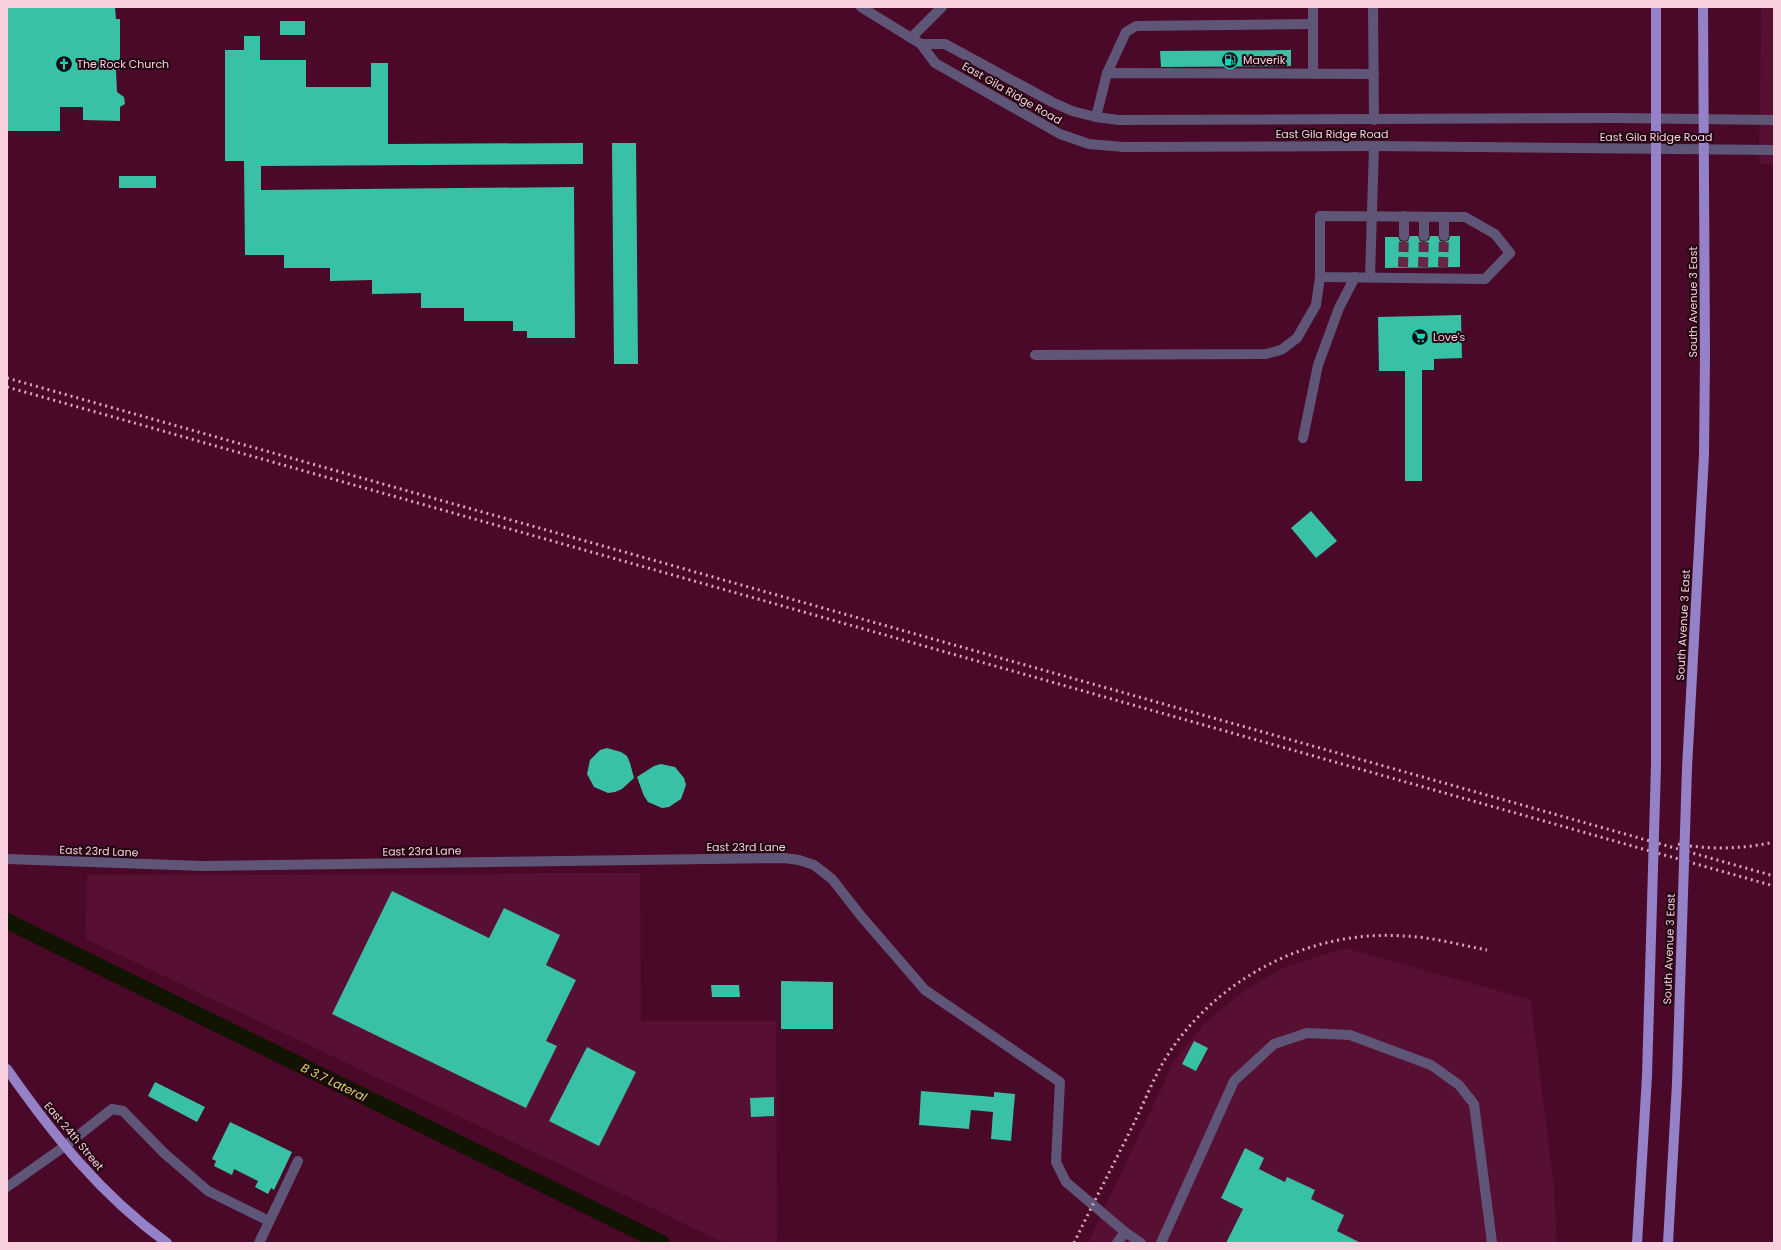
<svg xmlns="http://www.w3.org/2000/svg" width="1781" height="1250" viewBox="0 0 1781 1250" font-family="Poppins,sans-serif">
<rect width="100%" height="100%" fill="#4a0929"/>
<g fill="#570f33">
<polygon points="1761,7 1774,7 1774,164 1759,164"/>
<polygon points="640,873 641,1021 776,1021 777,1243 725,1243 86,939 87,875"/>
<polygon points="1345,948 1531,1000 1553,1177 1557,1243 1088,1243 1174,1061 1203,1025 1242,992 1280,969"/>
</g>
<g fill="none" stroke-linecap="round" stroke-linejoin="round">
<polyline stroke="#111400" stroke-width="16" points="7,921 662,1243"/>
</g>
<g fill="#39c1a6">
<polygon points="7,7 115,7 116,19 120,19 120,70 116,70 117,92 124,97 125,104 120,107 120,121 83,120 83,107 60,107 60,131 7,131"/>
<rect x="280" y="21" width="25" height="14"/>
<polygon points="244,36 260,36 260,60 306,60 306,87 371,87 371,63 388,63 388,144 583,143 583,164 261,166 261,190 574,187 575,338 527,338 527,331 513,331 513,321 464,321 464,308 421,308 421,293 372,294 372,280 330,281 330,268 284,268 284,255 245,255 244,161 225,161 225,50 244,50"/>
<polygon points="1291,50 1291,66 1161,67 1160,51"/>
<polygon points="612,143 636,143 638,364 614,364"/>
<rect x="119" y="176" width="37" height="12"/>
<polygon points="1410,236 1418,236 1420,241 1424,242 1429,240 1430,236 1438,236 1440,241 1444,242 1449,240 1450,236 1460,236 1460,267 1385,268 1385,237 1398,237 1400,241 1404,242 1408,241"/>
<polygon points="1461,315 1462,358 1434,359 1434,370 1422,370 1422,481 1405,481 1405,371 1379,371 1378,317"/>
<polygon points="1311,511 1337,541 1316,558 1291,528"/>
<polygon points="607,748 621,752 627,756 630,763 634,778 622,789 615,792 608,793 594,787 587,774 590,760 600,750"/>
<polygon points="661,764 675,767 684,778 686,785 681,799 669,807 662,808 648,802 644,796 637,777 654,766"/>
<polygon points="392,891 489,938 504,908 560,935 546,965 576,980 546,1041 557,1046 526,1108 332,1014"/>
<polygon points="781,981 833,982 833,1029 781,1029"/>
<polygon points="711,985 739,985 740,997 712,997"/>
<polygon points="1194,1041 1208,1048 1196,1071 1182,1064"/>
<polygon points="587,1047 636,1072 599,1146 549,1121"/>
<polygon points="155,1082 205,1107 197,1122 148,1096"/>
<polygon points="921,1091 994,1097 994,1092 1015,1094 1011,1141 991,1139 993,1112 971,1110 969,1129 919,1125"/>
<polygon points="774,1097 774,1116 751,1117 750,1098"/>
<polygon points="230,1122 292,1152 274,1190 271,1188 268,1194 255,1187 258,1181 234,1169 232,1175 214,1166 216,1161 212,1159"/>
<polygon points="1245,1148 1264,1158 1259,1169 1285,1182 1287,1177 1315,1190 1311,1199 1344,1215 1337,1231 1361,1243 1226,1243 1243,1209 1221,1198"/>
</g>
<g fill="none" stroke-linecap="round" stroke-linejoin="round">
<g stroke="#642744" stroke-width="10" stroke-dasharray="10 5" stroke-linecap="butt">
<polyline points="1403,267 1404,236"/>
<polyline points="1423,267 1424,236"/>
<polyline points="1443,267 1444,236"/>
</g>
<g stroke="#5e5577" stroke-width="10">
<polyline points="861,7 921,44 935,63 1060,134 1089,144 1124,147 1374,146 1774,150"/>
<polyline points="1313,7 1313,74"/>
<polyline points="1373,7 1374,120"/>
<polyline points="911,38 942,7"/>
<polyline points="921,44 945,44 1052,102 1072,111 1096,117 1119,120 1617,118 1774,120"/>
<polyline points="1107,73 1126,32 1136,26 1313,24"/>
<polyline points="1096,117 1107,73 1374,74"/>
<polygon points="1320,216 1465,217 1495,234 1510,253 1485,279 1320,277"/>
<polyline points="1424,217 1424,236"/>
<polyline points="1404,236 1404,216"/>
<polyline points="1444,236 1444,217"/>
<polyline points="1370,277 1374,146"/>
<polyline points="1035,355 1266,354 1281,350 1297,338 1316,305 1320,277"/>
<polyline points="1303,438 1318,365 1339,308 1355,277"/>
<polyline points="7,859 203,866 784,858 799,860 814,865 832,879 861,916 925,990 1060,1082 1056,1162 1066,1182 1125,1232 1117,1243"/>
<polyline points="7,1187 65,1146 112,1109 123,1111 164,1153 208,1191 269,1221"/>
<polyline points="1125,1232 1141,1243"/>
<polyline points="259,1243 298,1161"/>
<polyline points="1161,1243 1234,1081 1274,1044 1307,1033 1350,1035 1431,1065 1459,1085 1474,1104 1492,1243"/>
</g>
<g stroke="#9481c7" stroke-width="10">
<polyline points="1656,7 1656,765"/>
<polyline points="1687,768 1704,455 1705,356 1703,7"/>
<path d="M7 1069C54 1136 100 1194 167 1243"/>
<polyline points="1637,1243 1647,1076"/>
<polyline points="1668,1243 1677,1083"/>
</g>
<g stroke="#d8aabb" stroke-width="3" stroke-dasharray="2 4" stroke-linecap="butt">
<polyline points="7,378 1774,876"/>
<polyline points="7,387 1774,886"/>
<path d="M1678 844C1710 850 1743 849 1774 842"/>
<path d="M1074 1243C1094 1201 1116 1160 1136 1119 1146 1098 1155 1075 1167 1056 1217 978 1311 929 1404 936 1432 937 1460 945 1487 950"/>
</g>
<g stroke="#9481c7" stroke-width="10">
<polyline points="1647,1076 1656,765"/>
<polyline points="1677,1083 1687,768"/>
</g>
</g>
<defs>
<g id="fuel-ring" transform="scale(0.9)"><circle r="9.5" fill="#200611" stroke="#11d5b4" stroke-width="1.5"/><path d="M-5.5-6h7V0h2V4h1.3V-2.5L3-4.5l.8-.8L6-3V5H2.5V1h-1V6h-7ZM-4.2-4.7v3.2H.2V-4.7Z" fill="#11d5b4"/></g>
<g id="church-ring" transform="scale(0.9)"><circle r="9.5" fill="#200611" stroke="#11d5b4" stroke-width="1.5"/><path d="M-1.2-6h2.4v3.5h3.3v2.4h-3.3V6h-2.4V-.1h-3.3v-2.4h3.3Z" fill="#11d5b4"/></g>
<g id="supermarket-ring" transform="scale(0.9)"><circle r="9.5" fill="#200611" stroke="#11d5b4" stroke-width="1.5"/><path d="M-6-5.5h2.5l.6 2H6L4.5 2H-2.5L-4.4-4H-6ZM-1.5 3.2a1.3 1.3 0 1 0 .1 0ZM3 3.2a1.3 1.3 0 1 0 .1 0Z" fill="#11d5b4"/></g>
</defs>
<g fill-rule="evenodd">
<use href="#fuel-ring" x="1230" y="60"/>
<use href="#church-ring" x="64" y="64"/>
<use href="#supermarket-ring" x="1420" y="337"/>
</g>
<g text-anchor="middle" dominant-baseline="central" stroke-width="4" stroke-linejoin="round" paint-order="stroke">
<g font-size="11" fill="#f8cfdc" stroke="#200611" text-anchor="start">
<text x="1243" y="60">Maverik</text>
<text x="77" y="64">The Rock Church</text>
<text x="1433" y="337">Love's</text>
</g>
<g font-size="11" fill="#f8cfdc" stroke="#200611">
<text transform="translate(1012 93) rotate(30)">East Gila Ridge Road</text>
<text x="1332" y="134">East Gila Ridge Road</text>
<text x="1656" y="137">East Gila Ridge Road</text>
<text transform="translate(1693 302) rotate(-90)">South Avenue 3 East</text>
<text transform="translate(1683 625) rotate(-87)">South Avenue 3 East</text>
<text x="746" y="847">East 23rd Lane</text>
<text transform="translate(99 851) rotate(2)">East 23rd Lane</text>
<text transform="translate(422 851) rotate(-1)">East 23rd Lane</text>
<text transform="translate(1669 949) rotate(-88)">South Avenue 3 East</text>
<text transform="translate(74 1136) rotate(50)">East 24th Street</text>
</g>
<g font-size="12" font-style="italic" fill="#cedf60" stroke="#200611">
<text transform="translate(334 1082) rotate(26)">B 3.7 Lateral</text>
</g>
</g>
<rect width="1781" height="1250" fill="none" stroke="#f8cfdc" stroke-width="16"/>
</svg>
